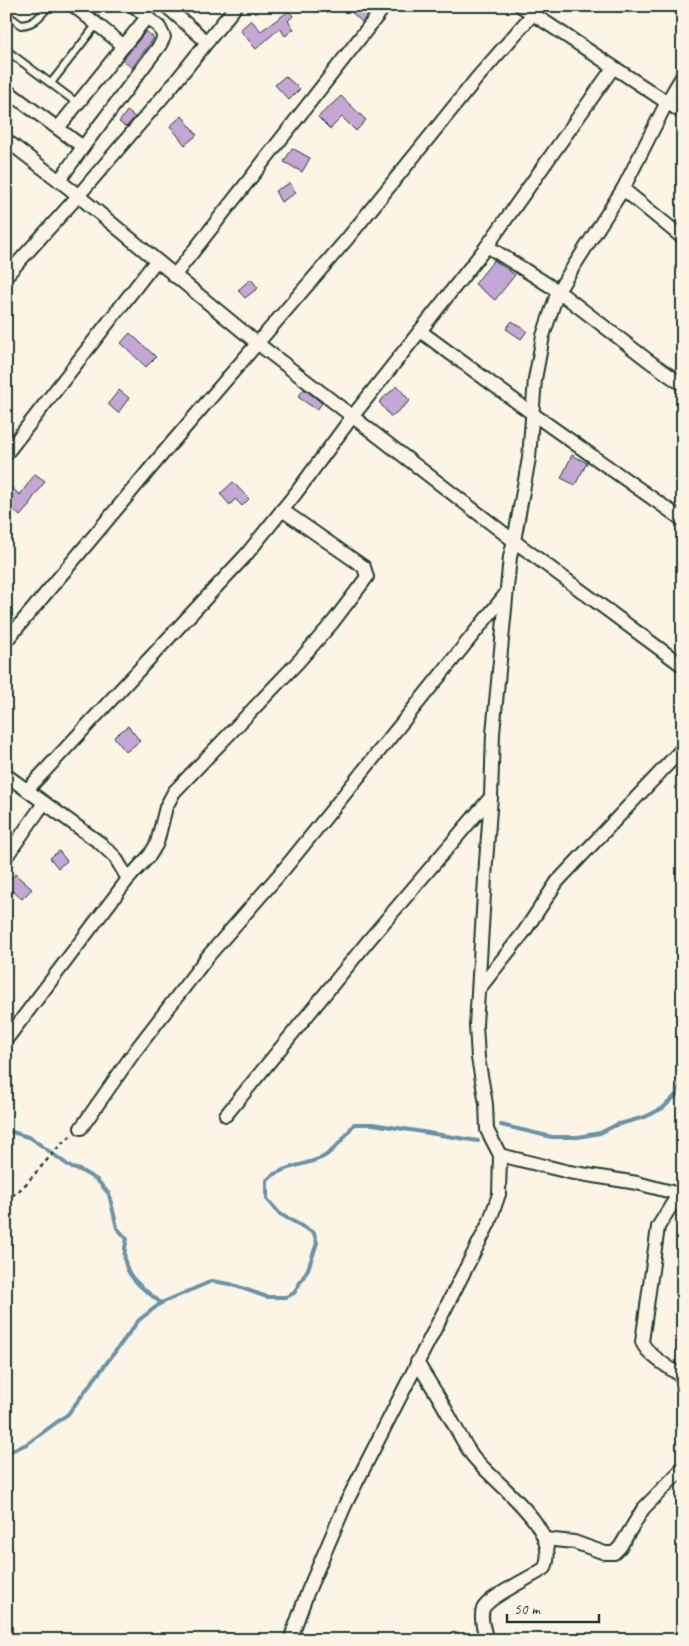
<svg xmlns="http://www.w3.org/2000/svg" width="689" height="1646" viewBox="0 0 689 1646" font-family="Caveat,sans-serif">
<rect width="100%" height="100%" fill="#fcf5e5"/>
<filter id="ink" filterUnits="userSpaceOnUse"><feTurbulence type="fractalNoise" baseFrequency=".02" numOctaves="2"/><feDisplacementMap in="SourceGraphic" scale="10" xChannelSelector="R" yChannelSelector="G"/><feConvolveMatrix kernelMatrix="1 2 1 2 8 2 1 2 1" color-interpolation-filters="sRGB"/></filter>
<g filter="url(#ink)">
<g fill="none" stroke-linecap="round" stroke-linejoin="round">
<g stroke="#6992a8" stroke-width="4">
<polyline points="501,1125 552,1137 578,1137 600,1133 616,1125 645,1117 663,1108 677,1094 680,1085 678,1054 683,1033"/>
<path d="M6 1130 31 1138 72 1168 80 1170 97 1180 109 1194 117 1228 127 1239C117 1273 138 1284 161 1303"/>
<path d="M6 1453 27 1444 68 1414 139 1320 161 1303 212 1281 230 1284 267 1297H286L294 1293 308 1269 317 1243 314 1233 280 1214 267 1199V1180C283 1165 307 1166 325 1156 337 1148 346 1136 354 1124H373L478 1141"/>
</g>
</g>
<g fill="#c4a7d4" stroke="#1f3d34">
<polygon points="345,6 369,6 372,9 362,22"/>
<polygon points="289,11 293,16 288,21 294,29 285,36 280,28 256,49 240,30 251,20 261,31"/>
<polygon points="146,31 154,38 132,68 123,60"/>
<polygon points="285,76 300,89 289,100 275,85"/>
<polygon points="341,96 366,120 356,131 342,117 330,129 318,117"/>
<polygon points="127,111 135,117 126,127 119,122"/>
<polygon points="182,116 197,135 185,145 170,126"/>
<polygon points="292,148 310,158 302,172 284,162"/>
<polygon points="290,183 296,193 281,202 275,191"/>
<polygon points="494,260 515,275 495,300 475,284"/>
<polygon points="251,279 258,288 245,298 238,290"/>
<polygon points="512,321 527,331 521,339 506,329"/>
<polygon points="130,333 156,357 146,367 121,343"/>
<polygon points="397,386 410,401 391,417 379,402"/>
<polygon points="304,389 322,403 317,410 298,397"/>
<polygon points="119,390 129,398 118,413 108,404"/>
<polygon points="572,455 587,463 575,485 561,478"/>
<polygon points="35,474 45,481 29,504 30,505 20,516 6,503 6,483 20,495"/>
<polygon points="233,482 249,499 242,506 235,499 230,505 220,494"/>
<polygon points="128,726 140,741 126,752 114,737"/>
<polygon points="59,851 67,861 58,868 50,858"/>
<polygon points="15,874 32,889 22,899 6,886"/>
</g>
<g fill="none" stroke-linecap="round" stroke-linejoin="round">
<g stroke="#1f3d34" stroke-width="10">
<g id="lane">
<path d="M6 14 21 25C35 24 40 16 49 6"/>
<polyline points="6,50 77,103"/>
<polyline points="51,83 97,24"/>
</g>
</g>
<g stroke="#1f3d34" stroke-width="16">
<g id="street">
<polyline points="74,6 124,46"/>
<polyline points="166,6 207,42"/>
<polyline points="521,6 683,113"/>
<polyline points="6,90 83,147"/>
<polyline points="58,128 147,17"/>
<polyline points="6,140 70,189 257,343 514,541 683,666"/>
<polyline points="59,181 83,147 160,45 164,37 159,27 134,6"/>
<polyline points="623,189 683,238"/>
<polyline points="487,246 558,291 649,361 683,385"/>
<polyline points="6,276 78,196 172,86 236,6"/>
<polyline points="174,276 385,6"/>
<polyline points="420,331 533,414 683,520"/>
<polyline points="6,454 156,261"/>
<polyline points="6,641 170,445 347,239 477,78 532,15"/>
<polyline points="6,775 100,843 115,857 128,879"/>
<polyline points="27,790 246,555 296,493 352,417 487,246 613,68"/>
<polyline points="6,857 44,803"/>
<polyline points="479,989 524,932 557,882 683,748"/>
<polyline points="6,1040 128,879 150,855 157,843 166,807 174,792 298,662 333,622 367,577 364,567 282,510"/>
<polyline points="226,1115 369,940 491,797"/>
<polyline points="81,1128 135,1051 209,955 285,868 505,595"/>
<polyline points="500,1155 569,1172 637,1183 683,1195"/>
<path d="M683 1191 679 1193 658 1227 642 1342C647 1355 671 1369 683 1377"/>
<path d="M417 1362C427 1379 438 1395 447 1412 455 1426 462 1441 472 1455 493 1483 562 1527 545 1568 532 1577 488 1597 483 1609 480 1619 484 1630 487 1640"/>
<polyline points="544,1539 574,1542 605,1553 614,1553 620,1547 643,1509 683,1468"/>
<polyline points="290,1640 308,1591 346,1503 489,1223 499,1194 500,1155 487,1130 486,1104 478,1058 476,1025 486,862 491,797 493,733 510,557 514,541 529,458 535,379 539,358 543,336 558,291 623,189 667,102 683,75"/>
</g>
</g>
<polyline stroke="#1f3d34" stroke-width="2.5" stroke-dasharray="4 4" stroke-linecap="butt" points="6,1201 24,1186 63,1142 72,1135"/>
<use href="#lane" stroke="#fcf5e5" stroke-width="6"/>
<use href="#street" stroke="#fcf5e5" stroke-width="12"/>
</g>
</g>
<rect width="689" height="1646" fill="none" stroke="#fcf5e5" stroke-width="25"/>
<rect x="12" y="12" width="664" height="1621" fill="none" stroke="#1f3d34" stroke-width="2" filter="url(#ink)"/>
<path d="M507 1614v8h92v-8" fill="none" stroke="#1f3d34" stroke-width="2.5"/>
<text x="514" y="1614" font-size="15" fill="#1f3d34" stroke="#fcf5e5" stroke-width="4" paint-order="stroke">50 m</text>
</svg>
